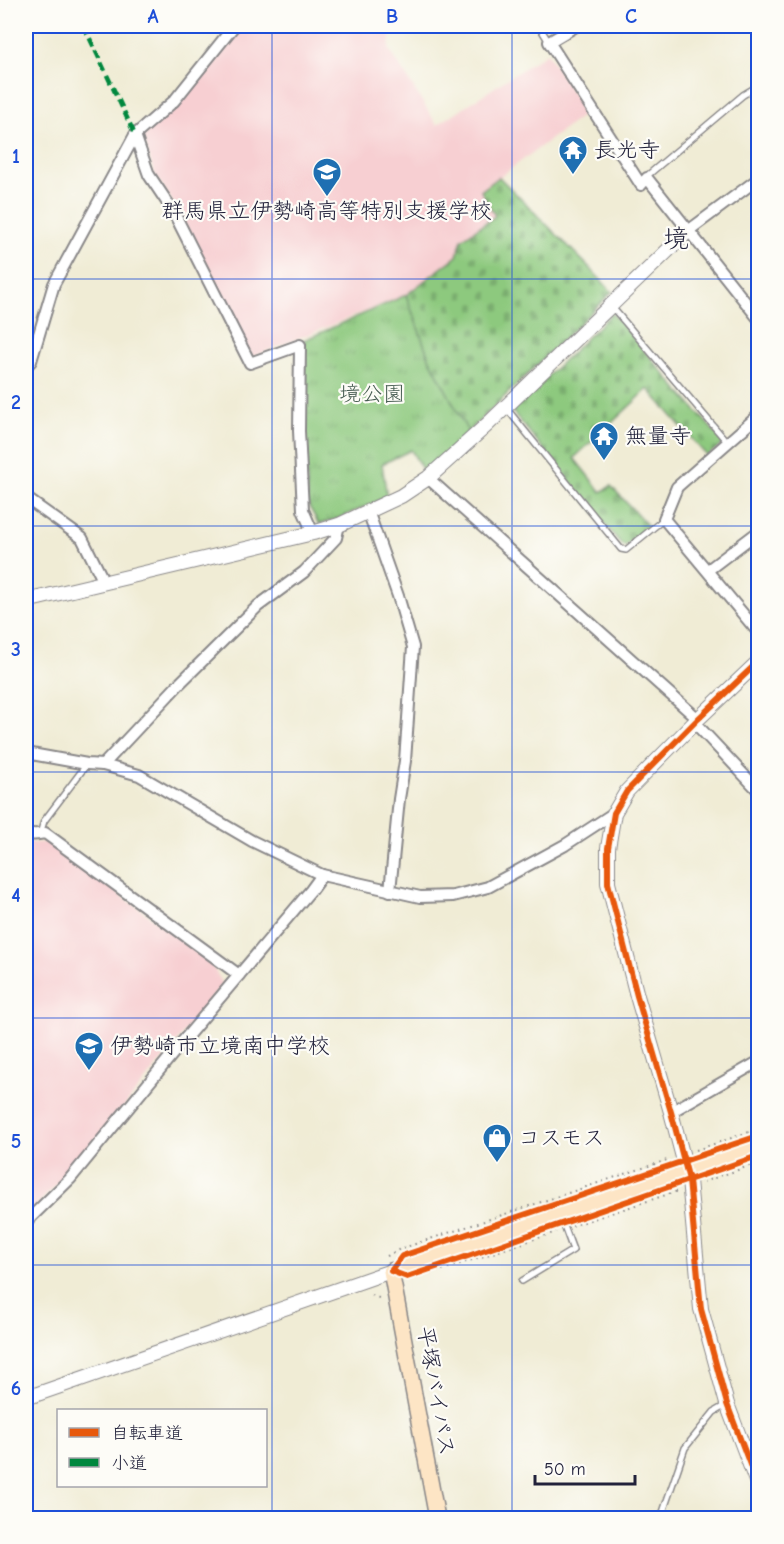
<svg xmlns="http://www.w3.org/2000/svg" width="784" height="1544" viewBox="0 0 784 1544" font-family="'Comic Neue','Klee One',sans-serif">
<defs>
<pattern id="cemetery-stones" width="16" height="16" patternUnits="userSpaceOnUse" patternTransform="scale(1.5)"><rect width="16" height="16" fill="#8dc97e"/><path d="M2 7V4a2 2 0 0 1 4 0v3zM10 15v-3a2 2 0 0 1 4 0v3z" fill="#79ac6e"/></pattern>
<pattern id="park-tufts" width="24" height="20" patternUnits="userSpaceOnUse" patternTransform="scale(1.5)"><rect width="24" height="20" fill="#8dc97e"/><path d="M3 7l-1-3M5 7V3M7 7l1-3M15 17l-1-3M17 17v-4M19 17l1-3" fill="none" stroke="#79ac6e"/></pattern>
</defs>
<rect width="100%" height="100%" fill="#fdfcf7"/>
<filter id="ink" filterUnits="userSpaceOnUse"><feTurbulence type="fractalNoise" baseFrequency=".0167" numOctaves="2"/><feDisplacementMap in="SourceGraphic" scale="12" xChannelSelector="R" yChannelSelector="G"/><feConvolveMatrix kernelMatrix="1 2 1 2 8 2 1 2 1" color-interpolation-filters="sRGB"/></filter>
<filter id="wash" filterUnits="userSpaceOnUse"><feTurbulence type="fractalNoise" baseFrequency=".008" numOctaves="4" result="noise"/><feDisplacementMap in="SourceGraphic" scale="24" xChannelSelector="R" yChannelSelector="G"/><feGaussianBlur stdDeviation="1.35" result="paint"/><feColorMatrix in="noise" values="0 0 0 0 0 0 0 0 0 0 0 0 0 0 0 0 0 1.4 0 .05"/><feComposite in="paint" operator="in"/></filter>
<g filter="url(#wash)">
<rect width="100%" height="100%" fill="#f0ecd5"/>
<g fill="#f7cfd2">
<polygon points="239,26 390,26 391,30 389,49 437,125 547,53 586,113 481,191 495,216 462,239 457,256 406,295 252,357 174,204 154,173 143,137 177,103"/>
<polygon points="26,839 33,843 49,842 209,960 223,984 82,1159 26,1216"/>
</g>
<g fill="url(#cemetery-stones)" stroke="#58765c" stroke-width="1.5">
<polygon points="499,177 588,266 612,292 468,432 429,358 406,295 457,256 462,239 495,216 481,191"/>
<polygon points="612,313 724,443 707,456 648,389 574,458 601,492 611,486 648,526 625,546 622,545 512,411"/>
</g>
<polygon fill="url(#park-tufts)" stroke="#58765c" stroke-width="1.5" points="406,295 429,358 468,432 425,474 411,450 382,464 387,497 337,519 319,524 308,505 304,413 304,340"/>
</g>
<g filter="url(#ink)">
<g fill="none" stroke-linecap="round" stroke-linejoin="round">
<g stroke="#898788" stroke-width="8">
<g id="service">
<polyline points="539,26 549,42"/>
<polyline points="647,178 648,175 743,95 758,86"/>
<polyline points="612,307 728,443"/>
<polyline points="507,409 621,549 626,550 664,519"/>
<polyline points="40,834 44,821 87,764"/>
<polyline points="522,1281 573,1250 560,1215"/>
<polyline points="661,1518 685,1448 714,1412 726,1405"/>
</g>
</g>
<g stroke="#898788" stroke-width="14">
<g id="minor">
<polyline points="576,26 549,42 641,185 647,178 758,318"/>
<polyline points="135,135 149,175 173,211 250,363 300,345 299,431 303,510 313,533"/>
<polyline points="688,231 758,179"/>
<polyline points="26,366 31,361 54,284 135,135 174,101 234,26"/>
<polyline points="758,416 677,487 664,519 758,632"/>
<polyline points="428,478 698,719"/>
<polyline points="26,498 82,538 104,582"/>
<polyline points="368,511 398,596 413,647 405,761 399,799 390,891"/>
<polyline points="708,570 758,532"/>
<polyline points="695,723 758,790"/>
<polyline points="26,753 87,764 103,765 139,775 252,841 322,875 420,897 453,896 488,887 565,845 614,813"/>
<polyline points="103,765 179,684 258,606 304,572 336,538 339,525"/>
<path d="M26 832C32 836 38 834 45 833L239 975"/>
<polyline points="671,1112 758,1062"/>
<polyline points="26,1222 70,1179 184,1040 311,890 322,875"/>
</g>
</g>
<g stroke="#898788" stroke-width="16">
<g id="tertiary">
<polyline points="26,601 313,533 339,525 401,496 428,478 488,424 688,231"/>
<polyline points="758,662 698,719 627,791 614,813 608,848 608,883 637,996 671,1112 689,1180 701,1309 727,1404 758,1486"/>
<polyline points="26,1398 391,1271"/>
</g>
</g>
<g stroke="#898788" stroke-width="18">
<polyline id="secondary" points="437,1518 391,1271 758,1146"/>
</g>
<g stroke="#898788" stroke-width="2" stroke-dasharray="1.5 4.5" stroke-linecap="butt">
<polyline points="696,1150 758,1129"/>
<polyline points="703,1182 758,1163"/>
<polyline points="572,1226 678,1191"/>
<polyline points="387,1256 400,1249 670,1159"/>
<polyline points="442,1270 556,1232"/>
<polyline points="372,1295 381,1299"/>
</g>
<use href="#service" stroke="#fff" stroke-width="5"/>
<use href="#minor" stroke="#fff" stroke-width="10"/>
<use href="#tertiary" stroke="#fff" stroke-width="14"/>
<use href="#secondary" stroke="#fde5c5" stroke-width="15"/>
<polyline stroke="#00873e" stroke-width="4.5" stroke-dasharray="9 4.5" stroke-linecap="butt" points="84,26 135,135"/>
<g stroke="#fdfcf7" stroke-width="10">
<g id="cycleway">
<polyline points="758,662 698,719 627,791 614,813 608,848 608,883 637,996 671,1112 689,1180 701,1309 727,1404 758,1486"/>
<polyline points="758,1136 402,1256 391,1271 407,1277 758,1156"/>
</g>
</g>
<use href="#cycleway" stroke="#e8590c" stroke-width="6"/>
</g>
</g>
<path fill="none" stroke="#1d4ed8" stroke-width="1.5" stroke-opacity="0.55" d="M272 26V1518M512 26V1518M26 279H758M26 526H758M26 772H758M26 1018H758M26 1265H758"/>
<defs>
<g id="temple-pin" transform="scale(1.5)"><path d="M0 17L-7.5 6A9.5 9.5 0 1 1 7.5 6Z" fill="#1f6fb2" stroke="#fdfcf7"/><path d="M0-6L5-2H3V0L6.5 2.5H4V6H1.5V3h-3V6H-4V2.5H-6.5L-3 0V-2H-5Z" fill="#fff"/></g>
<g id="school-pin" transform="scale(1.5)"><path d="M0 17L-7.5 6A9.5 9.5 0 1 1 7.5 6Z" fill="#1f6fb2" stroke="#fdfcf7"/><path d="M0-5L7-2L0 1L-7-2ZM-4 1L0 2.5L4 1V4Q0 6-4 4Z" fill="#fff"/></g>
<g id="shop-pin" transform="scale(1.5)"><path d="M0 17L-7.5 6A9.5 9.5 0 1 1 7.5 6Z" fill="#1f6fb2" stroke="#fdfcf7"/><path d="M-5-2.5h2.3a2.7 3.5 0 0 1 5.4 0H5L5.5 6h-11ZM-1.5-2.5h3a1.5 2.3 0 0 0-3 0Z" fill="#fff"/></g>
</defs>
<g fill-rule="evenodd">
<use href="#temple-pin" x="573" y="150"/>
<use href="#school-pin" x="327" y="172"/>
<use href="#temple-pin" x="604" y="436"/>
<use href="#school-pin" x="89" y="1046"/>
<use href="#shop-pin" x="497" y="1138"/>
</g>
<g text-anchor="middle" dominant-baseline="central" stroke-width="4.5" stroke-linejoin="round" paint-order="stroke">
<g font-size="22" fill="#22223b" stroke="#fdfcf7" text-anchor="start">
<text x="594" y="150">長光寺</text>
<text x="327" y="211" text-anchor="middle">群馬県立伊勢崎高等特別支援学校</text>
<text x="625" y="436">無量寺</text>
<text x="110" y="1046">伊勢崎市立境南中学校</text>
<text x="518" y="1138">コスモス</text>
</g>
<g font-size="22" fill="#475c52" stroke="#fdfcf7">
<text x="372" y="394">境公園</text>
</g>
<g font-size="22" fill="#22223b" stroke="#fdfcf7">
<text transform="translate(436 1391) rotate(80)">平塚バイパス</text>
</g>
<g font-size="26" fill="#22223b" stroke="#fdfcf7">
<text x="676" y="239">境</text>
</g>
</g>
<rect width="784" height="1544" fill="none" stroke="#fdfcf7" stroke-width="66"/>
<rect x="57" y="1409" width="210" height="78" fill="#fdfcf7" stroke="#a5a5ac" stroke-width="1.5"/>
<rect x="69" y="1428" width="30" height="9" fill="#e8590c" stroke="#a5a5ac" stroke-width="1.5"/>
<text x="111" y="1439" font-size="18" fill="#22223b">自転車道</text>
<rect x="69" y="1458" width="30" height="9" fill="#00873e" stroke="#a5a5ac" stroke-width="1.5"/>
<text x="111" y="1469" font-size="18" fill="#22223b">小道</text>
<path d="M535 1475v9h100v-9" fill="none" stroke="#22223b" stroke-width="3"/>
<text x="544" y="1475" font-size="18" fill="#22223b" stroke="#fdfcf7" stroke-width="4.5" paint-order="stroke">50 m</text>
<rect x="33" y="33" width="718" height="1478" fill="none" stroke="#1d4ed8" stroke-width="2"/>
<g font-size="20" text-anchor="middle" font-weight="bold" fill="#1d4ed8">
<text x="153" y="23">A</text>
<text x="392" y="23">B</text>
<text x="631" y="23">C</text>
<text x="16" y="163">1</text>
<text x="16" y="409">2</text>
<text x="16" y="656">3</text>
<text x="16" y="902">4</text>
<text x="16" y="1148">5</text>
<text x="16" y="1395">6</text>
</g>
</svg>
